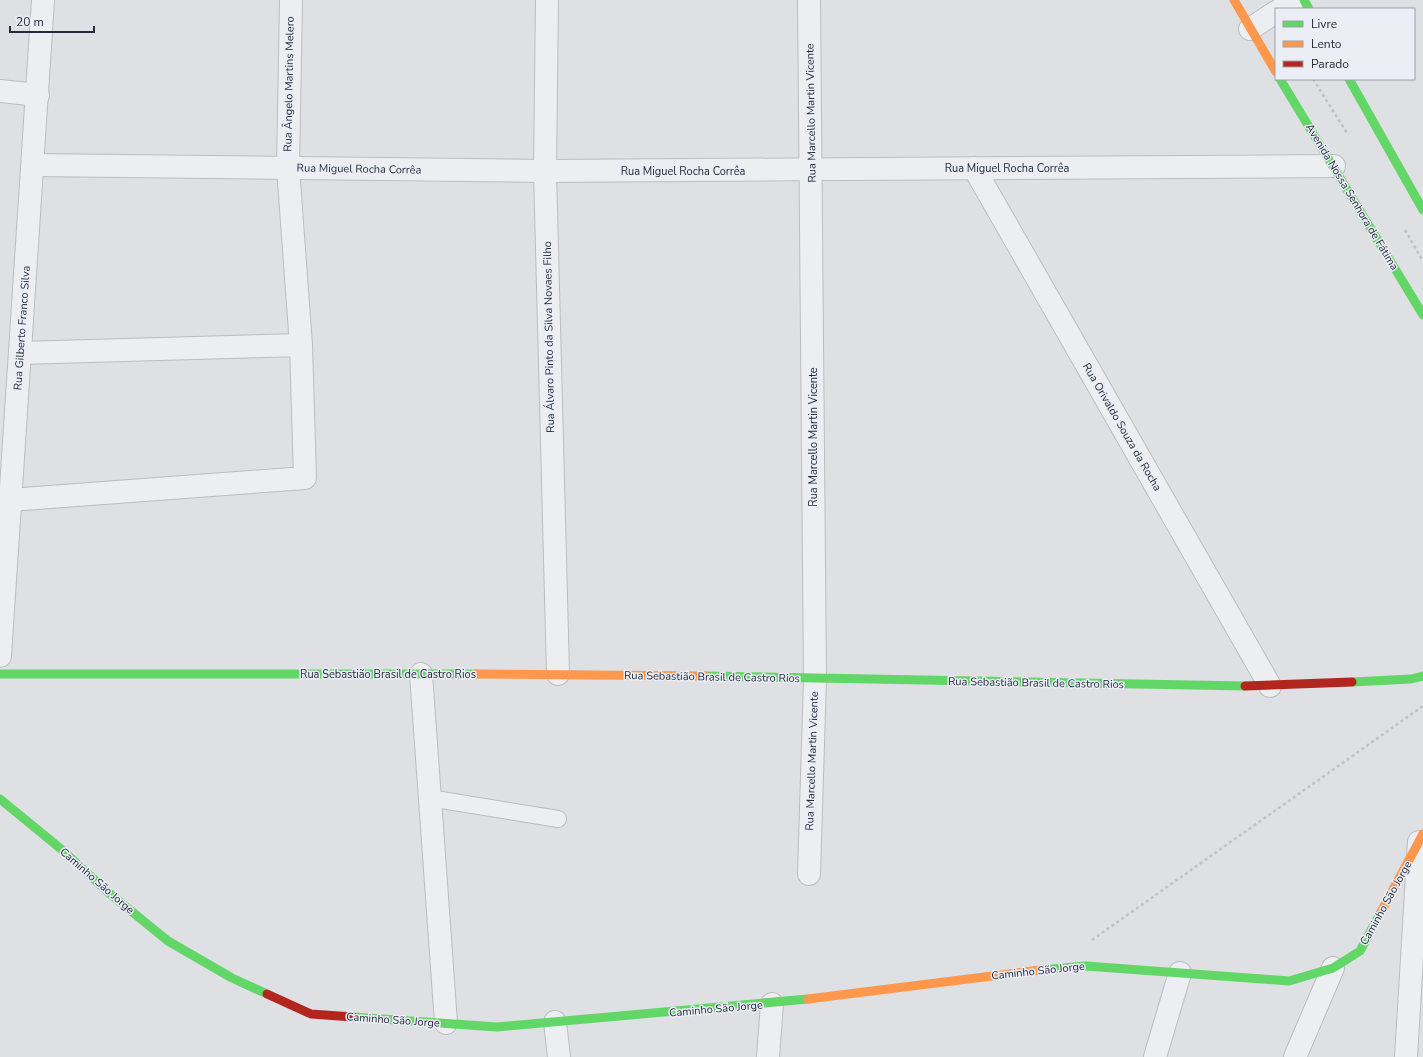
<svg xmlns="http://www.w3.org/2000/svg" width="1423" height="1057" viewBox="0 0 1423 1057" font-family="'Nunito Sans',sans-serif">
<rect width="100%" height="100%" fill="#dee0e4"/>
<g fill="none" stroke-linecap="round" stroke-linejoin="round">
<g stroke="#bbbdc1" stroke-width="18">
<polyline id="lane" points="429,798 558,819"/>
</g>
<g stroke="#bbbdc1" stroke-width="24">
<g id="street">
<polyline points="291,0 288,168 301,345"/>
<polyline points="547,0 545,171 558,674"/>
<polyline points="1281,9 1294,0"/>
<polyline points="1250,29 1276,12"/>
<polyline points="0,91 38,95"/>
<polyline points="33,165 545,171 1334,166"/>
<polyline points="974,168 1270,686"/>
<polyline points="10,500 305,478 301,345 20,353"/>
<polyline points="0,656 43,0"/>
<polyline points="421,674 446,1023"/>
<polyline points="809,874 815,679 809,0"/>
<polyline points="555,1022 559,1057"/>
<polyline points="768,1057 772,1004"/>
<polyline points="1155,1057 1180,973"/>
<polyline points="1295,1057 1333,968"/>
<polyline points="1406,1057 1419,842"/>
</g>
</g>
<g stroke="#c0c1c7" stroke-width="2.5" stroke-dasharray="3 3" stroke-linecap="butt">
<polyline points="1313,79 1347,133"/>
<polyline points="1405,230 1423,261"/>
<polyline points="1092,940 1423,706"/>
</g>
<use href="#lane" stroke="#edeef1" stroke-width="16"/>
<use href="#street" stroke="#edeef1" stroke-width="22"/>
<g stroke="#63d668" stroke-width="9">
<polyline points="1304,0 1309,9"/>
<polyline points="1280,79 1423,315"/>
<polyline points="1349,79 1423,210"/>
<polyline points="0,674 477,674"/>
<polyline points="705,676 1245,686"/>
<polyline points="1352,682 1411,679 1423,676"/>
<polyline points="0,799 61,849 109,893 168,941 232,978 267,994"/>
<polyline points="1040,970 1086,966 1289,981 1333,968 1360,951 1381,912"/>
<polyline points="353,1017 497,1027 808,999"/>
</g>
<g stroke="#ff974d" stroke-width="9">
<polyline points="1234,0 1276,72"/>
<polyline points="477,674 705,676"/>
<polyline points="1381,912 1423,834"/>
<polyline points="808,999 1040,970"/>
</g>
<g stroke="#b3261e" stroke-width="9">
<polyline points="1245,686 1352,682"/>
<polyline points="267,994 311,1014 353,1017"/>
</g>
</g>
<g text-anchor="middle" dominant-baseline="central" stroke-width="3" stroke-linejoin="round" paint-order="stroke">
<g font-size="11" fill="#252b3d" stroke="#ebeef4">
<text transform="translate(289 84) rotate(-89)">Rua Ângelo Martins Melero</text>
<text transform="translate(811 113) rotate(-91)">Rua Marcello Martin Vicente</text>
<text x="1007" y="168">Rua Miguel Rocha Corrêa</text>
<text transform="translate(359 169) rotate(1)">Rua Miguel Rocha Corrêa</text>
<text x="683" y="171">Rua Miguel Rocha Corrêa</text>
<text transform="translate(1352 197) rotate(59)">Avenida Nossa Senhora de Fátima</text>
<text transform="translate(22 328) rotate(-86)">Rua Gilberto Franco Silva</text>
<text transform="translate(549 337) rotate(-91)">Rua Álvaro Pinto da Silva Novaes Filho</text>
<text transform="translate(1122 427) rotate(60)">Rua Orivaldo Souza da Rocha</text>
<text transform="translate(813 437) rotate(-90)">Rua Marcello Martin Vicente</text>
<text x="388" y="674">Rua Sebastião Brasil de Castro Rios</text>
<text transform="translate(712 677) rotate(1)">Rua Sebastião Brasil de Castro Rios</text>
<text transform="translate(1036 683) rotate(1)">Rua Sebastião Brasil de Castro Rios</text>
<text transform="translate(812 761) rotate(-88)">Rua Marcello Martin Vicente</text>
<text transform="translate(97 881) rotate(41)">Caminho São Jorge</text>
<text transform="translate(1386 903) rotate(-61)">Caminho São Jorge</text>
<text transform="translate(1038 971) rotate(-6)">Caminho São Jorge</text>
<text transform="translate(716 1009) rotate(-5)">Caminho São Jorge</text>
<text transform="translate(393 1020) rotate(4)">Caminho São Jorge</text>
</g>
</g>
<rect x="1275" y="8" width="140" height="72" fill="#ebeef4" stroke="#9ca0ab"/>
<rect x="1283" y="21" width="20" height="6" fill="#63d668" stroke="#9ca0ab"/>
<text x="1311" y="28" font-size="12" fill="#252b3d">Livre</text>
<rect x="1283" y="41" width="20" height="6" fill="#ff974d" stroke="#9ca0ab"/>
<text x="1311" y="48" font-size="12" fill="#252b3d">Lento</text>
<rect x="1283" y="61" width="20" height="6" fill="#b3261e" stroke="#9ca0ab"/>
<text x="1311" y="68" font-size="12" fill="#252b3d">Parado</text>
<path d="M10 26v6h84v-6" fill="none" stroke="#252b3d" stroke-width="2"/>
<text x="16" y="26" font-size="12" fill="#252b3d" stroke="#ebeef4" stroke-width="3" paint-order="stroke">20 m</text>
</svg>
